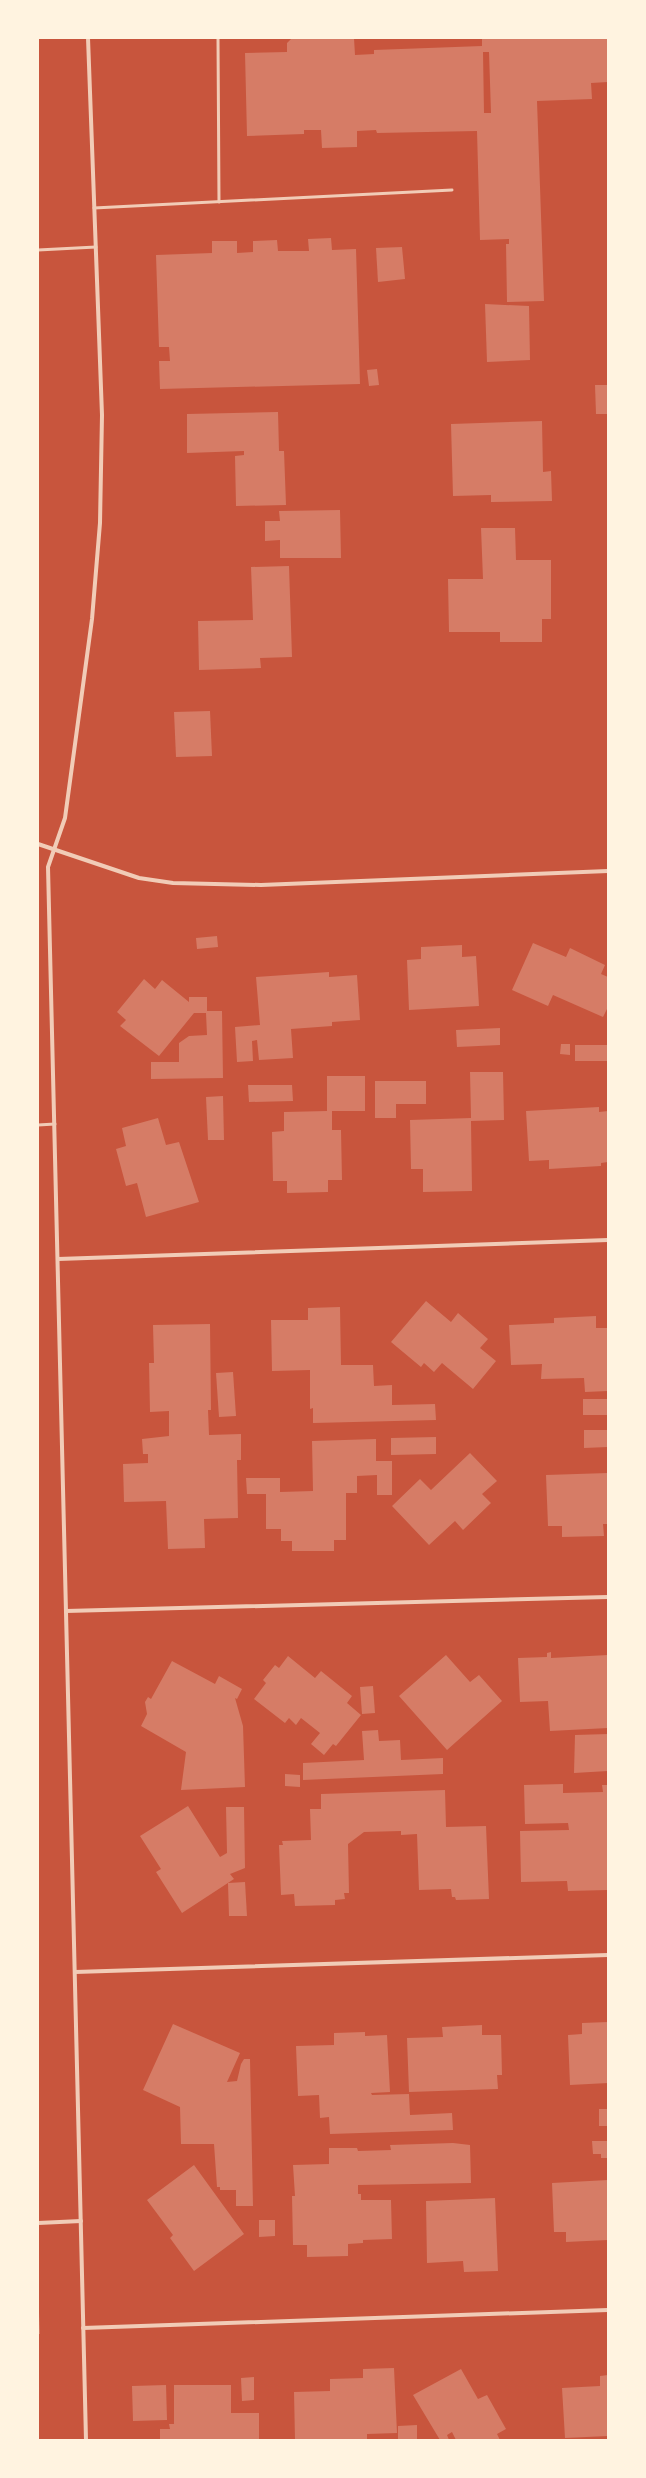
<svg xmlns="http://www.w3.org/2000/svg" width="646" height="2478" viewBox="0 0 646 2478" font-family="Poppins,sans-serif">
<rect width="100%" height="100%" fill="#c8553d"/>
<g fill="#d67c66" fill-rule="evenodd">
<path d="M292 38H354L355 55 374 54V50L482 46V38H608V82L591 83 592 99 537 101 544 301 507 302 506 244H509V239L480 240 477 131 377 133 376 130 357 131V147L322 148 321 130H304V134L247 136 245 53 287 52V43ZM483 52H489L491 113H484Z"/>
<polygon points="331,238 332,250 356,249 360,384 160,389 159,361 170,361 169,347 159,347 156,255 212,253 212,241 237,241 237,253 253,252 253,241 277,240 278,251 309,251 308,239"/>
<polygon points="402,247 405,279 378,282 376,248"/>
<polygon points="485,304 529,306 530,360 487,362"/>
<polygon points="377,369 379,385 369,386 367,370"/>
<polygon points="595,385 608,385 608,414 596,414"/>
<polygon points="278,412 279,451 284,451 286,505 236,506 235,456 244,455 244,451 187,453 187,414"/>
<polygon points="542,421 543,472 551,471 552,501 491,502 491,495 453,496 451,424"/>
<polygon points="340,510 341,558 280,558 280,540 265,541 265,521 280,521 279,511"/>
<polygon points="481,528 515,528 516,560 551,560 551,619 542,619 542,642 500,642 500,632 449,632 448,579 483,579"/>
<polygon points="289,566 292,657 260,658 261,668 199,670 198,621 253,620 251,567"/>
<polygon points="210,711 212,756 176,757 174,712"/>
<polygon points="217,936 218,947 197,949 196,938"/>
<polygon points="533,943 566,957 570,948 605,965 601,974 608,977 608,1007 603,1017 553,995 548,1006 512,990"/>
<polygon points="462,945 462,957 476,956 479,1006 409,1010 407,960 421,959 421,947"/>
<polygon points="329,972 329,977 357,975 360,1020 332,1022 332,1026 291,1029 293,1058 259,1060 257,1040 252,1041 253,1061 237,1062 235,1027 260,1025 256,977"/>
<polygon points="144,979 155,989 162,980 189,1002 189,997 207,997 207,1011 222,1011 223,1078 151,1079 151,1062 179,1062 179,1043 189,1036 207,1035 206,1013 194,1013 159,1056 120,1026 126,1020 117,1012"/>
<polygon points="500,1028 500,1045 457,1047 456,1030"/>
<polygon points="561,1044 570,1044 570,1055 560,1054"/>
<rect x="575" y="1045" width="33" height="16"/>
<polygon points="470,1072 503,1072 504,1120 471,1121 472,1191 423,1192 423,1169 411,1169 410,1120 471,1118"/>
<polygon points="327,1076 365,1076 365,1111 332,1111 332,1130 341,1130 342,1180 328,1180 328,1192 287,1193 287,1181 273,1181 272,1132 284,1131 284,1112 327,1111"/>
<polygon points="375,1081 426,1081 426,1104 396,1104 396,1118 375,1118"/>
<polygon points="248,1085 292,1085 293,1101 249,1102"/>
<polygon points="223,1096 224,1140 208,1140 206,1097"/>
<polygon points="599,1107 599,1112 608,1111 608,1162 601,1163 601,1166 549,1169 549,1160 529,1161 526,1111"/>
<polygon points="158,1118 166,1145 179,1142 199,1202 146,1217 137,1183 126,1186 116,1149 126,1146 122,1128"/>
<polygon points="426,1301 451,1322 458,1313 488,1339 480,1348 496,1361 473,1389 442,1363 434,1372 424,1363 421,1367 391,1342"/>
<polygon points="340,1307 341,1365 373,1365 374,1386 392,1385 392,1405 435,1404 436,1420 313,1423 313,1408 310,1409 310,1370 272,1371 271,1320 308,1320 308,1308"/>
<polygon points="596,1316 596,1328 608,1328 608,1391 585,1392 584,1378 541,1379 542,1364 511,1365 509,1325 554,1323 554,1318"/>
<polygon points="210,1324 211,1410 208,1410 209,1435 241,1434 241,1460 237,1460 238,1518 204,1519 205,1548 168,1549 166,1501 124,1502 123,1464 148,1463 148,1454 143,1454 142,1439 169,1436 169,1411 150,1412 149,1363 154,1363 153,1325"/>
<polygon points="233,1372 236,1416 219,1417 216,1373"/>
<rect x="583" y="1399" width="25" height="16"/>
<polygon points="584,1430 608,1430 608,1447 584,1448"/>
<polygon points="436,1437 436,1454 391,1455 391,1438"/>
<polygon points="376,1439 376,1461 392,1461 392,1495 377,1495 377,1475 357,1476 357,1493 346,1493 346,1540 334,1540 334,1551 292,1551 292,1541 281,1541 281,1529 266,1529 266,1494 247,1494 246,1478 280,1478 280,1492 313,1491 312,1441"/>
<polygon points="470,1453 497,1481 482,1494 491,1503 463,1530 455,1521 429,1545 392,1506 420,1479 431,1490"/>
<polygon points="608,1473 608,1524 603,1524 604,1536 562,1537 562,1526 548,1526 546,1475"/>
<polygon points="551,1652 551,1658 608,1655 608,1728 550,1731 548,1701 520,1702 518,1658 547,1657 547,1653"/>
<polygon points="446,1655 470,1682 479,1675 502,1701 447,1750 399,1696"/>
<polygon points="288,1656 315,1678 321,1671 352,1696 347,1703 361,1715 336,1746 333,1744 324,1755 311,1744 320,1733 301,1718 296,1725 289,1718 285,1723 254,1699 266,1683 263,1680 275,1665 279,1668"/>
<polygon points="172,1661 215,1684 219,1676 242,1689 237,1699 235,1698 243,1726 245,1787 181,1790 186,1752 141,1726 147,1714 145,1702 148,1697 151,1699"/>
<polygon points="373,1686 375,1713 362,1714 360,1687"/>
<polygon points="378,1730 379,1741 400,1740 401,1760 443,1758 443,1774 303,1780 303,1763 364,1760 362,1731"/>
<polygon points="608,1734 608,1771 574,1773 575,1735"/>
<polygon points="285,1774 300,1775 300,1787 285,1786"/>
<polygon points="563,1784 563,1793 603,1792 602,1785 608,1785 608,1890 568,1891 567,1881 521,1882 520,1831 569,1830 568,1823 525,1824 524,1785"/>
<polygon points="445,1790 446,1827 486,1826 489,1899 456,1900 455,1897 452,1897 451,1889 419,1890 417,1834 401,1835 401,1831 364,1832 348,1844 349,1893 344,1893 345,1899 335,1900 335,1905 295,1906 294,1894 281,1895 279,1845 283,1845 282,1841 311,1840 310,1809 321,1809 321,1794"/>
<polygon points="188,1806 220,1857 227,1853 226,1807 244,1807 245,1868 230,1874 234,1879 182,1913 156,1872 161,1869 140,1836"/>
<polygon points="245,1882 247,1916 229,1916 228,1883"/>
<polygon points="608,2022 608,2083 570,2085 568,2035 582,2034 582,2023"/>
<polygon points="173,2024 240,2053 227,2082 237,2081 241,2064 244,2059 250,2059 253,2206 236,2206 236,2190 220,2190 220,2187 217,2187 214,2144 181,2144 180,2107 143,2090"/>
<polygon points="482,2025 482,2035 501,2035 502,2075 497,2075 498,2089 409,2092 407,2038 443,2037 442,2027"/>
<polygon points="365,2032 365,2036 387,2035 390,2092 371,2093 372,2095 409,2094 410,2115 452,2113 453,2130 330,2134 329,2117 320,2118 319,2095 298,2096 296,2046 334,2045 334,2033"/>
<rect x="599" y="2109" width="9" height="17"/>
<polygon points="592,2141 608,2141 608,2158 601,2158 601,2154 593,2154"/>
<polygon points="453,2143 470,2145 471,2183 358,2185 358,2194 361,2194 361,2200 391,2200 392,2239 363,2240 363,2243 348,2244 348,2256 307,2257 307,2245 293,2245 292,2196 295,2196 293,2165 329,2164 329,2148 357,2148 358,2151 391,2150 390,2145"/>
<polygon points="194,2165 244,2234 194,2271 170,2238 173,2235 147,2200"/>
<polygon points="608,2180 608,2240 566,2242 566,2232 554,2232 552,2183"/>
<polygon points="495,2198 498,2271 464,2272 463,2261 427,2263 426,2201"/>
<polygon points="259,2220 275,2220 275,2236 259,2237"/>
<polygon points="38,2313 39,2313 40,2334 38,2334"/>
<polygon points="394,2368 397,2433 367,2434 367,2440 295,2440 294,2392 330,2391 330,2379 363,2378 363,2369"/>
<polygon points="461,2369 478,2399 487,2395 506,2429 497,2434 500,2440 456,2440 452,2432 447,2435 449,2440 440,2440 413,2395"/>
<polygon points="608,2375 608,2436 565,2438 562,2388 600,2386 600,2376"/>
<polygon points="254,2377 254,2400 242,2401 241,2378"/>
<polygon points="166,2385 167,2420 133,2421 132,2386"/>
<polygon points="174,2385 231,2385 231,2413 259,2413 259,2440 160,2440 160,2429 170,2429 169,2424 174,2424"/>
<polygon points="417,2425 417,2440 398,2440 398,2426"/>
</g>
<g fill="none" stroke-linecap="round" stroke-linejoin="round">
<g stroke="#f1ccb7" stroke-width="3">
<polyline points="218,38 219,202"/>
<polyline points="94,208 452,190"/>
<polyline points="38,250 96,247"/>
<polyline points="38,1125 55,1124"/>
</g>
<g stroke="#f1ccb7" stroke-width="4">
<polyline points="38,844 139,878 173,883 261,885 608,871"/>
<polyline points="58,1259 608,1240"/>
<polyline points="66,1611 608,1597"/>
<polyline points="75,1972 608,1955"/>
<polyline points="38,2223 81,2221"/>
<polyline points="83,2328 608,2310"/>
<polyline points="86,2440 48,867 65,818 92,619 100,523 102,415 88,38"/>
</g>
</g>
<rect width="646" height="2478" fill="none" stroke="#fff3e0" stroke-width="78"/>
</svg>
